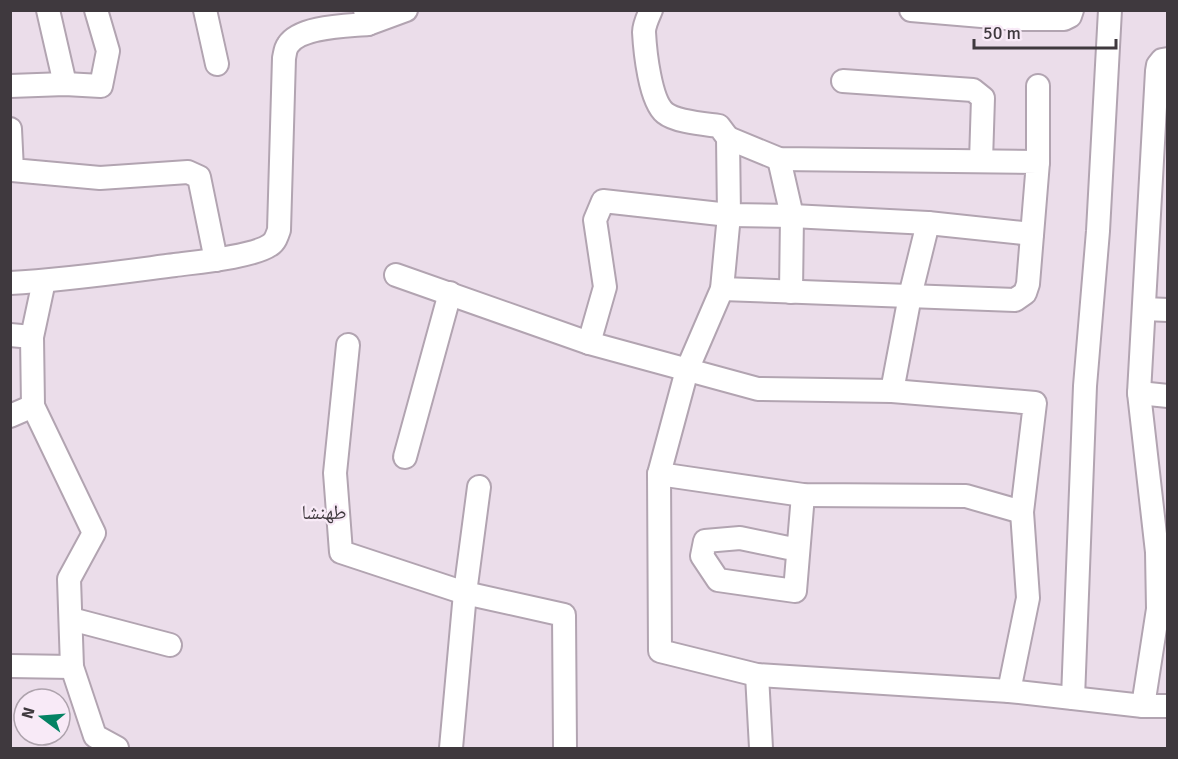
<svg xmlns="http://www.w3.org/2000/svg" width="1178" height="759" viewBox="0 0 1178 759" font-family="Signika,'Noto Naskh Arabic',sans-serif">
<rect width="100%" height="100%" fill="#ebddea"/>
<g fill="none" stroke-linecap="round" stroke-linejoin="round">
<g stroke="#b2a4b1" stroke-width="26">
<g id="street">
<polyline points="48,10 65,84"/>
<polyline points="205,10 217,64"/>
<path d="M651 10C648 17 644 25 644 32 645 51 650 101 665 113 676 122 705 124 719 126L728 138 729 215 722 289 687 370 659 474 660 651 757 675 1009 691 1143 706H1168"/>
<polyline points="911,10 1017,19 1064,19 1070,16 1072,10"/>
<polyline points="368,24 406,10"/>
<polyline points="843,81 973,90 983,98 981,161"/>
<polyline points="10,86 65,84 101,86 108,51 96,10"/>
<polyline points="10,129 12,170 100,178 188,172 199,177 216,260"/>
<polyline points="779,159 792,216 791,292"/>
<polyline points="1038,162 1038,86"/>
<polyline points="396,275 589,343 758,389 892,391 1035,403 1022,512 1028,598 1009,691"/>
<polyline points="44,281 32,337 33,406 94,533 69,579 72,667 95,736 117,748"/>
<path d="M10 283C66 280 121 272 175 265 197 262 253 257 270 245 275 242 277 236 279 230L284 58C285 54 285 49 288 45 300 26 347 26 368 24L365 10"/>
<polyline points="722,289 1015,300 1025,293 1028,284 1038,162 779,159 728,138"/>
<polyline points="1144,309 1168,310"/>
<polyline points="10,335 32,337"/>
<polyline points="589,343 605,287 595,220 603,201 729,215 792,216 928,223 1032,234"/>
<polyline points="348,345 335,473 341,552 465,593 564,615 565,748"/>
<polyline points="892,391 910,296 928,223"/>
<polyline points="1139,393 1168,396"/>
<polyline points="10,416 33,406"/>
<polyline points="405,457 450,293"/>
<polyline points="659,474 803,495 966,496 1022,512"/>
<polyline points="798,550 740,538 705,541 702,556 718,580 795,591 803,495"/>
<polyline points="71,619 170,645"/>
<polyline points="10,666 72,667"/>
<polyline points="757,675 761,748"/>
<polyline points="1073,698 1085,386 1098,231 1110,10"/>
<polyline points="1143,706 1158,609 1157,552 1139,393 1157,71 1158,65 1162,60 1168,59"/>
<polyline points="451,748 465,593 479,487"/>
</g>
</g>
<use href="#street" stroke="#fff" stroke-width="22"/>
</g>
<g text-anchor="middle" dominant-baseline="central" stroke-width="4.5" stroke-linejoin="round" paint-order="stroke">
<g font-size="20" fill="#3f393e" stroke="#f8eaf7">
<text x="324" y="512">طهنشا</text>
</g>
</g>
<rect width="1178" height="759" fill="none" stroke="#3f393e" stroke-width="24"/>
<g transform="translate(42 717) rotate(286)"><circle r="28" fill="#f8eaf7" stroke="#aea3ad" stroke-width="1.5"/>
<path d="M0-4.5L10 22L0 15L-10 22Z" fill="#048263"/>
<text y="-9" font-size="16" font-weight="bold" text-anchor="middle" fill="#3f393e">N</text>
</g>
<path d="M974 39v9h142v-9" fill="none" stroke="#3f393e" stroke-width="3"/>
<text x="983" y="39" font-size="18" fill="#3f393e" stroke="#f8eaf7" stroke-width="4.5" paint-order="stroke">50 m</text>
</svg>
